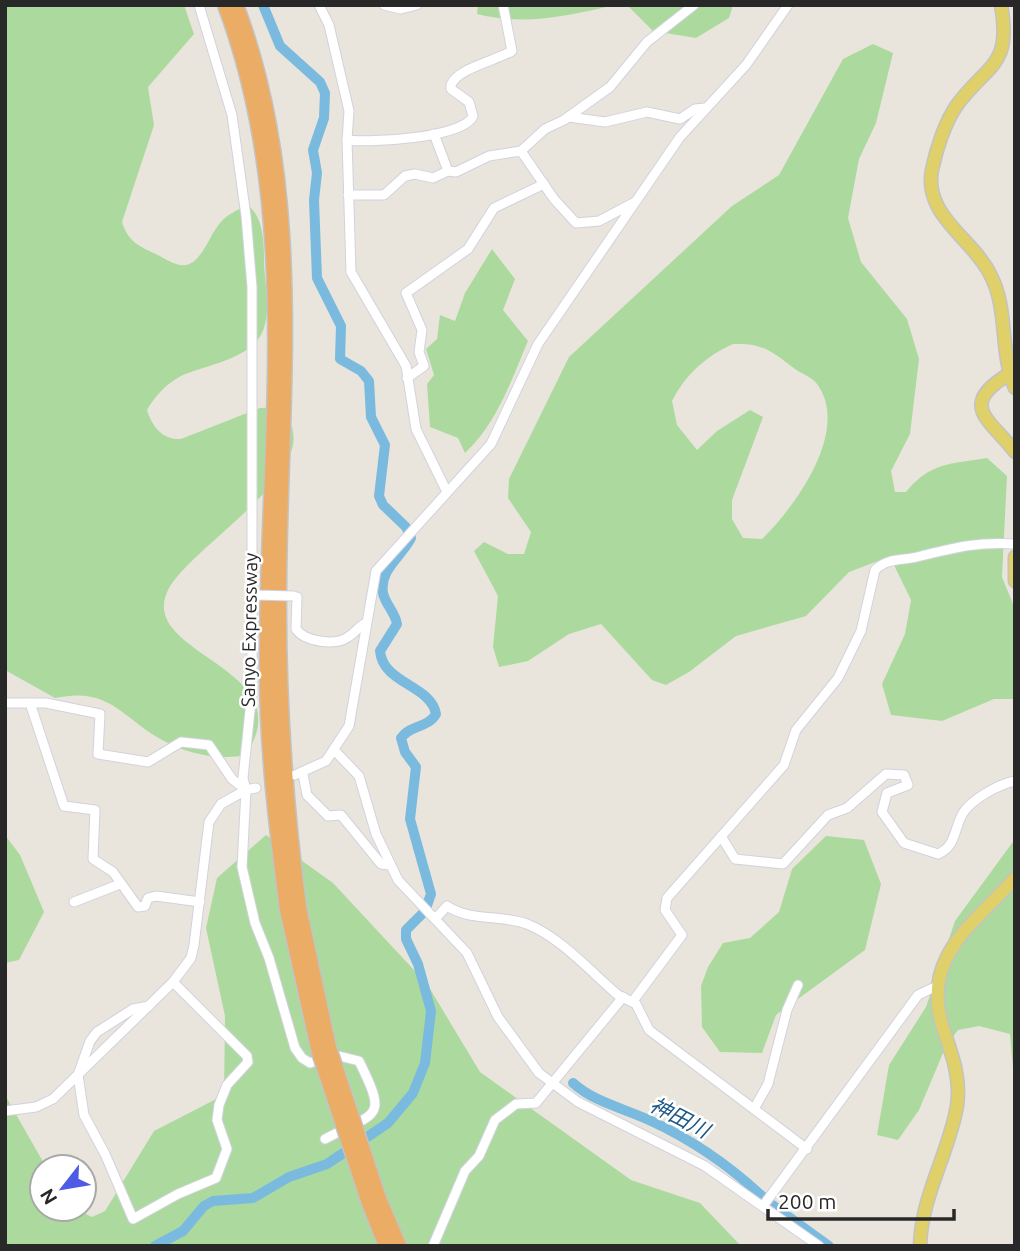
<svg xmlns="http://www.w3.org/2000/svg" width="1020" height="1251" viewBox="0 0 1020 1251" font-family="Ubuntu,'Noto Sans JP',sans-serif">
<rect width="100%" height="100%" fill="#e9e5dc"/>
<g fill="#acda9e" fill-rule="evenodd">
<path d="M5 5H184L194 34 148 87 154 125 122 222C128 241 138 246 156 254 164 258 177 267 186 265 202 262 210 234 220 223 226 215 238 210 247 205 263 215 264 242 264 259 264 279 270 305 265 324 258 359 206 364 181 376 166 384 155 396 147 410 152 426 162 440 181 439L260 408 277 407C343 461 192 543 168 590 140 648 265 662 258 725 257 735 251 746 247 755 220 760 189 755 164 741 121 718 111 686 55 698L5 670Z"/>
<path d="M478 5H615C567 16 525 26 477 14Z"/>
<polygon points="627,5 733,5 729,18 696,38 653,31"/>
<path d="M873 44 893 53 876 123 859 159 848 218 861 262 907 319 919 359 910 434 891 471 895 492H906C930 462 951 464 987 458L1007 476 1002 577 1015 609V699H994L942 721 891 715 882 684 905 634 911 600 892 561 886 558 849 572 806 616 736 636 689 672 666 685 652 680 601 624 569 634 528 661 499 667 493 647 498 596 474 551 484 542 508 554H524L531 532 508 498 509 479 569 357 732 206 779 175 843 59ZM733 344C763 343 771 351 795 369 802 374 812 377 817 384 851 430 795 507 762 539L743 538 732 519V500L763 417 750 410 717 431 697 450 677 425 672 401C685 375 706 356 733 344Z"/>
<path d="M492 249 515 279 503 310 528 341C511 381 497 423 465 453L458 438 430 427 427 384 434 375 426 349 437 339 440 315 455 321 465 293Z"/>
<polygon points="5,835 20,855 44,912 19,960 5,963"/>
<polygon points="266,835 333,883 427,984 480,1072 631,1180 700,1203 741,1246 5,1246 5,1095 46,1167 42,1167 42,1209 76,1209 92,1217 105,1211 154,1131 224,1095 225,1016 206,928 217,878"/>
<polygon points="826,836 864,840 881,884 865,950 776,1015 762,1053 720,1052 702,1027 701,986 708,967 723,943 750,938 779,912 792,869"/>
<polygon points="1015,839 1015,1090 1010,1034 979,1026 958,1030 946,1046 919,1110 898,1140 877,1135 889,1065 926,1007 955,921"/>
</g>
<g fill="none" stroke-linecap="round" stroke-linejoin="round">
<g stroke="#7abadf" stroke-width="10">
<path d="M573 1083C594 1102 623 1108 649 1120 693 1140 729 1165 764 1198"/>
<polyline points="771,1204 829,1246"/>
<path d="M155 1246 183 1231 204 1206 213 1201 253 1198 289 1177 327 1164 388 1123 413 1093 425 1063 431 1011 418 964 406 939V930L425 911 431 894 410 819 416 767 405 752 401 738C410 725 428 728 436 714 431 685 383 684 380 651L397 624C395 612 385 604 383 593 379 570 402 556 411 538L406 527 383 505 379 496 385 445 371 417 369 381 361 371 340 359 341 326 317 278 314 200 317 173 313 150 324 118 325 93 320 82 280 46 263 5"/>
</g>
<g stroke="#d1d2df" stroke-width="11">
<g id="minor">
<path d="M199 5 232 115 246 216 252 287V691L243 778 246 790 242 867 255 923 269 958 295 1048 302 1058 310 1063 335 1055 359 1061C388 1120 378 1111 325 1139"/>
<polyline points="319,5 329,25 349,111 347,140 351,272 406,366 416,429 447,492"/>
<polyline points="384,5 401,9 417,5"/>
<polyline points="569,117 605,122 647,112 680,119 695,109 705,108"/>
<polyline points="434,134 448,171"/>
<path d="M347 140C370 143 464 138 473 116L469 102 451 89V85C458 68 495 61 512 51L503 5"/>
<polyline points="521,151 554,199 576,223 599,221 635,202"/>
<polyline points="348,195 384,195 405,176 415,174 433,178 448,171 456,172 489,156 521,151 545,129 564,120 610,87 647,42 694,5"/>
<polyline points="407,378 424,366 419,352 422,330 406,293 468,249 494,208 544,184"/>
<path d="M293 596 297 597 296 629C305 642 336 646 348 637 355 633 359 626 366 623"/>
<polyline points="5,703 46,703 100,714 98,754 148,762 181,742 209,745 232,779 246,790"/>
<polyline points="30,703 64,806 95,810 93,859 113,872 138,907 145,906 148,898 156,896 200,902"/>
<polyline points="335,751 359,776 376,834 398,880 467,953 498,1017 539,1073 578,1102 705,1166 819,1246"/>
<polyline points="303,774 307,795 328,816 341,815 381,864 390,865"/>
<polyline points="295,775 326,761 349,726 376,571 491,444 538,344 680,137 746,65 788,5"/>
<path d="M721 836 735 859 783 864 828 815 847 808 886 774 904 775 908 785 887 793 882 812 904 843 938 854C956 847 954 828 963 813 972 799 999 784 1015 781"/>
<polyline points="74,902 120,884"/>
<path d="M435 919 447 906C471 922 500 914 527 924 560 937 591 972 618 995L636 1004 649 1030 807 1149"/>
<path d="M633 1001 682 935 665 910 667 898 784 765 796 730 838 678 861 631 875 570C888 557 904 561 921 556 958 547 976 542 1015 544"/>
<polyline points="149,1006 133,1009 97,1032 90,1041 78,1075 84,1115 105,1154 133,1219 178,1194 216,1178 227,1149 217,1120 219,1105 227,1085 248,1062 247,1056 173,982"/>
<polyline points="754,1109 768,1084 787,1010 798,985"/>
<polyline points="5,1111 36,1107 53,1099 173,982 191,958 194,945 209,822 221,804 246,790 256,788"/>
<polyline points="763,1206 918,995 937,986"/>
<polyline points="433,1246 465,1171 479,1156 495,1120 516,1104 536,1103 623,997"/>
</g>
</g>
<g stroke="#c3c3c3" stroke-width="15">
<g id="major">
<path d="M1001 5C1012 67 988 63 957 105 945 122 936 150 932 170 923 215 973 239 990 274 1009 309 999 351 1015 388"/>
<path d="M1009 374C957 406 990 419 1015 452"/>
<polyline points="1015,557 1015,581"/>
<path d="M920 1246C921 1197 949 1153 957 1106 961 1077 952 1055 943 1028 920 957 974 924 1015 878"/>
</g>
</g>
<g stroke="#c3c3c3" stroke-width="17">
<g id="highway">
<path d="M225 5C303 212 267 440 267 656 266 741 276 824 287 909"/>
<path d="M236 5C307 191 280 393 279 587 278 695 285 801 299 908"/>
<polyline points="379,1199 399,1246"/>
<polyline points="369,1203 386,1246"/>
</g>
</g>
<use href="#minor" stroke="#fff" stroke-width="9"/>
<use href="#major" stroke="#dfd06a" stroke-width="12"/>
<use href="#highway" stroke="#ebac65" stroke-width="14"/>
<g stroke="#d1d2df" stroke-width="11" stroke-linecap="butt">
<polyline id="minor-bridge" points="253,595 293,596"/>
</g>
<g stroke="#c3c3c3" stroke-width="17" stroke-linecap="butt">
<g id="highway-bridge">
<polyline points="299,908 329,1048 379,1199"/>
<polyline points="287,909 319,1052 369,1203"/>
</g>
</g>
<use href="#minor-bridge" stroke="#fff" stroke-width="9"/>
<use href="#highway-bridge" stroke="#ebac65" stroke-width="14"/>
</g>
<g text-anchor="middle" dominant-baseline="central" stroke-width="5" stroke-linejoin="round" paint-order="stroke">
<g font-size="19" fill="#282828" stroke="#fff">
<text transform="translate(249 630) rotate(-89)">Sanyo Expressway</text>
</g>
<g font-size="21" font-style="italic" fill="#1c5888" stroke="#fff">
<text transform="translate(680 1117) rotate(27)">神田川</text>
</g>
</g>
<rect width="1020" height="1251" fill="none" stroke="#282828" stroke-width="14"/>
<g transform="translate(63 1188) rotate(239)"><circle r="33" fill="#ffffff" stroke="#a9a9a9" stroke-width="2"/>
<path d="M0-5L12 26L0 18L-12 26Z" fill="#4e5be4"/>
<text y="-10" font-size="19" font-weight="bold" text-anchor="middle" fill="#282828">N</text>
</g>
<path d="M768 1209v10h186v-10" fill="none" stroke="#282828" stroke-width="3.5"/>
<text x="778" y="1209" font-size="21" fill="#282828" stroke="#ffffff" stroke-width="5" paint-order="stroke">200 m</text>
</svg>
